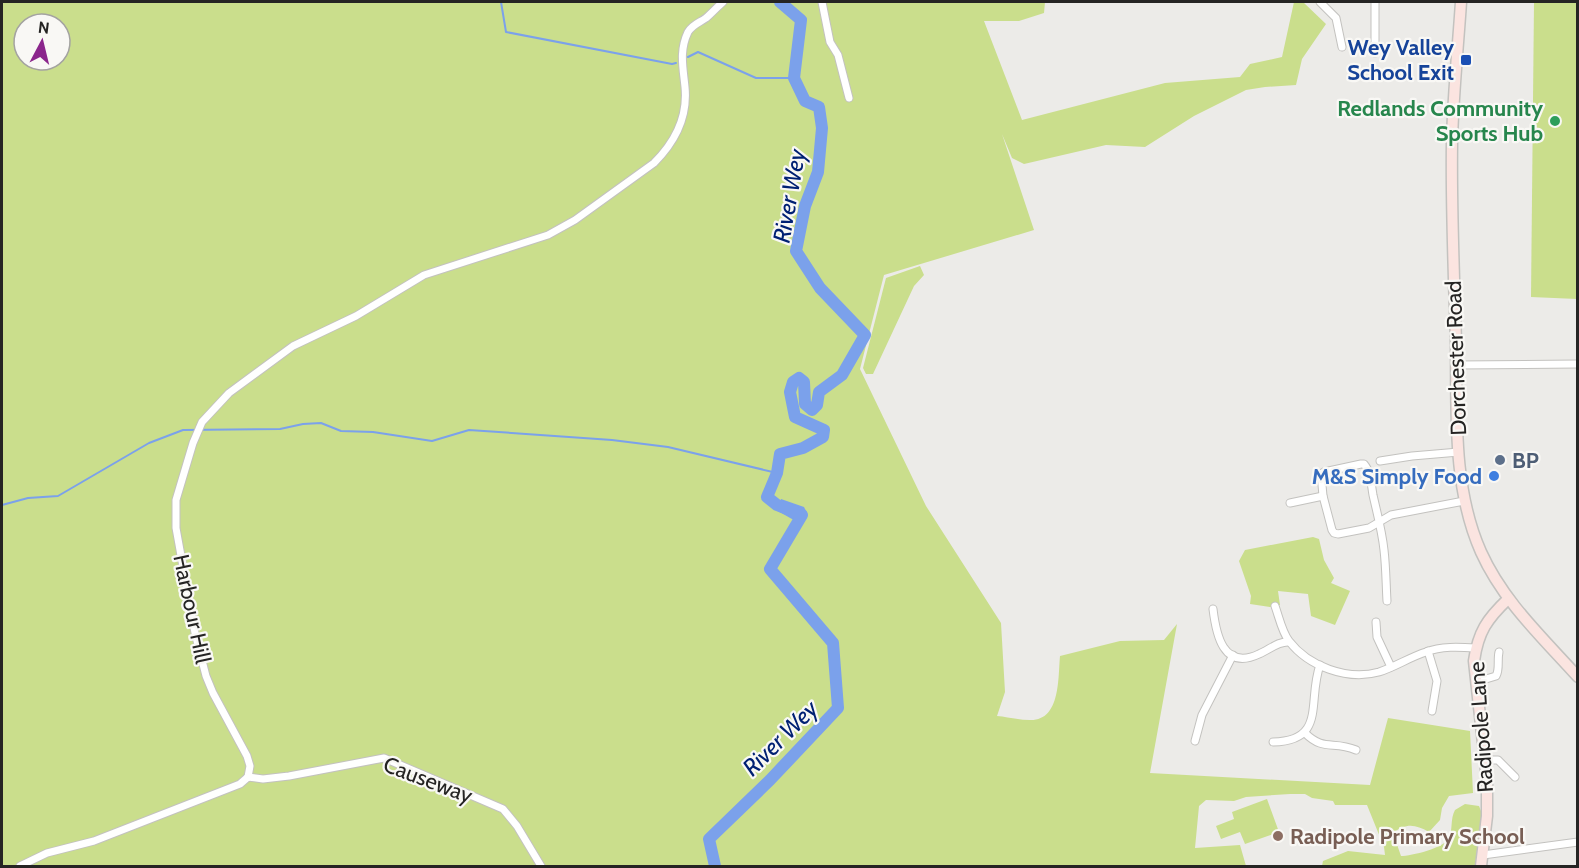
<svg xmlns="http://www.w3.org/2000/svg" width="1579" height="868" viewBox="0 0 1579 868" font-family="Cabin,sans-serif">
<rect width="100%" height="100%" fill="#ecebe8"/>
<g fill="#cade8c" fill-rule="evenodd">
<path d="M2 2H1045L1044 13 1019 21H984L1022 120 1165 83 1240 77 1250 64 1282 57 1294 2H1303L1326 24 1302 59 1296 85 1265 87 1246 90 1194 116 1145 147 1106 145 1024 164 1012 158 1002 134 1034 230 884 275 860 369 926 506 1001 623 1005 692 997 716C1008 717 1019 720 1030 720 1061 721 1058 677 1060 656L1120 641 1164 640 1177 624 1150 773 1370 785 1388 718 1470 731 1473 793 1449 796 1442 808 1440 820 1429 832C1415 824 1406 823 1393 833L1401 856C1411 856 1445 848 1449 838 1453 830 1450 819 1455 810L1465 804 1479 806 1481 811V818L1475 866H1322L1323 861 1348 851 1385 855 1384 847 1367 805H1335L1333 801 1312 798 1305 794H1290L1246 797 1234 801 1206 800 1199 806 1195 848 1240 845 1246 866H2ZM24 24H60V60H24Z"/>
<polygon points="1534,2 1577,2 1577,299 1531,297"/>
<polygon points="920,266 924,275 914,286 873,374 866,374 863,368 886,278"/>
<polygon points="1313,537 1319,539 1324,560 1334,578 1331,583 1350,591 1335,625 1311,616 1308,594 1278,591 1280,605 1270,607 1250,604 1251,596 1239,561 1245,550"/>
<polygon points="1267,799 1279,832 1245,844 1240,832 1221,839 1216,826 1234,819 1232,812"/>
</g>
<polygon fill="#7ba1eb" points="781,499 804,507 807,513 799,523 776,510"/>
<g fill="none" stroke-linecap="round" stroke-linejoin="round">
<g stroke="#7ba1eb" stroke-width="2">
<polyline points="501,2 506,32 672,64 676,63"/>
<polyline points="688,57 698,52 756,78 794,78"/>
<polyline points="2,505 28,498 58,496 149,443 183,430 280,429 303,424 321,423 341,431 373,432 432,441 469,430 612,440 668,447 777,473"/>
</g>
<polyline stroke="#7ba1eb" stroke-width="12" points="715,866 709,839 770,780 838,708 833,643 770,569 802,515 777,505 767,497 777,473 780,454 803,448 823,437 824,430 795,417 790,392 793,382 799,378 804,382 805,404 812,410 817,405 819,392 842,375 865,335 820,288 796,251 805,206 818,172 822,128 819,107 805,101 794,78 801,20 780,2"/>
<g stroke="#c3c2bf" stroke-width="9">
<g id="street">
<polyline points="822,2 830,42 838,55 849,98"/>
<polyline points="1320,2 1336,18 1342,47"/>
<polyline points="1375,53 1375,2"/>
<polyline points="1456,365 1578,364"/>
<polyline points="1380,461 1412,456 1459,452"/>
<polyline points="1290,503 1323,496"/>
<path d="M1387 601C1386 584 1386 567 1384 550 1382 531 1377 513 1373 495 1371 484 1371 472 1364 464H1361L1324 472 1321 474 1323 496 1332 530 1334 533 1338 534 1369 528 1391 515 1464 501"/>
<path d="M1275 606C1279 617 1282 632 1289 641 1308 666 1347 681 1379 672 1395 667 1410 657 1426 652 1441 646 1459 647 1476 648"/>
<path d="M1213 609C1216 634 1223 671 1259 654 1269 650 1278 641 1289 642"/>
<polyline points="1376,622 1377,637 1391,667"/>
<polyline points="1428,651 1437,681 1432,711"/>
<path d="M1476 682 1496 676C1500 669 1497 661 1499 652"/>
<path d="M1305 733C1324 752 1333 740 1356 750"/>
<polyline points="1195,741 1202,715 1233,655"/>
<path d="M1273 742C1327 741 1307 701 1320 665"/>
<polyline points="1486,760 1498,760 1515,777"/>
<path d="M248 777 250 766 247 756 213 693 206 676 195 633 176 528V500L193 443 202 422 229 393 293 346 356 316 424 275 548 235 575 220 654 163C675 142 688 117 685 87 683 67 679 51 688 32 693 24 699 23 706 18 712 13 717 7 723 2"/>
<polyline points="248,777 263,779 289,776 384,758 503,809 517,826 541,866"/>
<polyline points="1483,855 1578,842"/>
<polyline points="20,866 47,853 94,841 240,784 248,777"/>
</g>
</g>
<g stroke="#c3c2bf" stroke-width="13">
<g id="secondary">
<path d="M1461 2C1458 48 1453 95 1452 142 1451 209 1454 275 1456 342 1457 411 1452 487 1481 552 1503 601 1542 637 1578 677"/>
<path d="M1481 866 1487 816V780L1474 661C1478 632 1487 619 1508 599"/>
</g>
</g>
<use href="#street" stroke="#fff" stroke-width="7"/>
<use href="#secondary" stroke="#fbe4e0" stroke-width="10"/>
</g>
<rect fill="#1a4fb4" stroke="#f9f8f5" stroke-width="2" x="1460" y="54" width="12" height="12" rx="3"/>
<circle fill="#2e9e5b" stroke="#f9f8f5" stroke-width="2" cx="1555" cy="121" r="6"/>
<circle fill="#5c6f8a" stroke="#f9f8f5" stroke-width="2" cx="1500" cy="460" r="6"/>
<circle fill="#3f7fe0" stroke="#f9f8f5" stroke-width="2" cx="1494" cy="476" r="6"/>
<circle fill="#8d6e63" stroke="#f9f8f5" stroke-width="2" cx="1278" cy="836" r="6"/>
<g text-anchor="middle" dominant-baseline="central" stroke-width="4.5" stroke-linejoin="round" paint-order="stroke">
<g font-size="22" font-weight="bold" fill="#164399" stroke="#f9f8f5" text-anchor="end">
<text x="1454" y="47">Wey Valley<tspan x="1454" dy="25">School Exit</tspan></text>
</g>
<g font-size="22" font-weight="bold" fill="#27864d" stroke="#f9f8f5" text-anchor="end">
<text x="1543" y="108">Redlands Community<tspan x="1543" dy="25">Sports Hub</tspan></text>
</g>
<g font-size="22" fill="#252423" stroke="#f9f8f5">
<text transform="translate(1456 358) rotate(-92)">Dorchester Road</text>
<text transform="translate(192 609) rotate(78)">Harbour Hill</text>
<text transform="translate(1481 727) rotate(-94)">Radipole Lane</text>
<text transform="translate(428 780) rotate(21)">Causeway</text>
</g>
<g font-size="22" font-weight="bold" fill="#4e5e75" stroke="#f9f8f5" text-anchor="start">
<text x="1512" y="460">BP</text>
</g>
<g font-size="22" font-weight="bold" fill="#366cbe" stroke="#f9f8f5" text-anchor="end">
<text x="1482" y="476">M&amp;S Simply Food</text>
</g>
<g font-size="22" font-weight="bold" fill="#785e54" stroke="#f9f8f5" text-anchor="start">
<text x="1290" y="836">Radipole Primary School</text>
</g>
<g font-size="24" font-style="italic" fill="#002073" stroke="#f9f8f5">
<text transform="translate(789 196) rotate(-80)">River Wey</text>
<text transform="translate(780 738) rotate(-45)">River Wey</text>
</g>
</g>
<rect width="1579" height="868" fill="none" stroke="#252423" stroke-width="6"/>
<g transform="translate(42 42) rotate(7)"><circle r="28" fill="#f9f8f5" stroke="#a4a3a1" stroke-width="1.5"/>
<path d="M0-4.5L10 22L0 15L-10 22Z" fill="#8b268c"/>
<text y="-9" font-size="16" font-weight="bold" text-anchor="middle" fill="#252423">N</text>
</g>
</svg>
